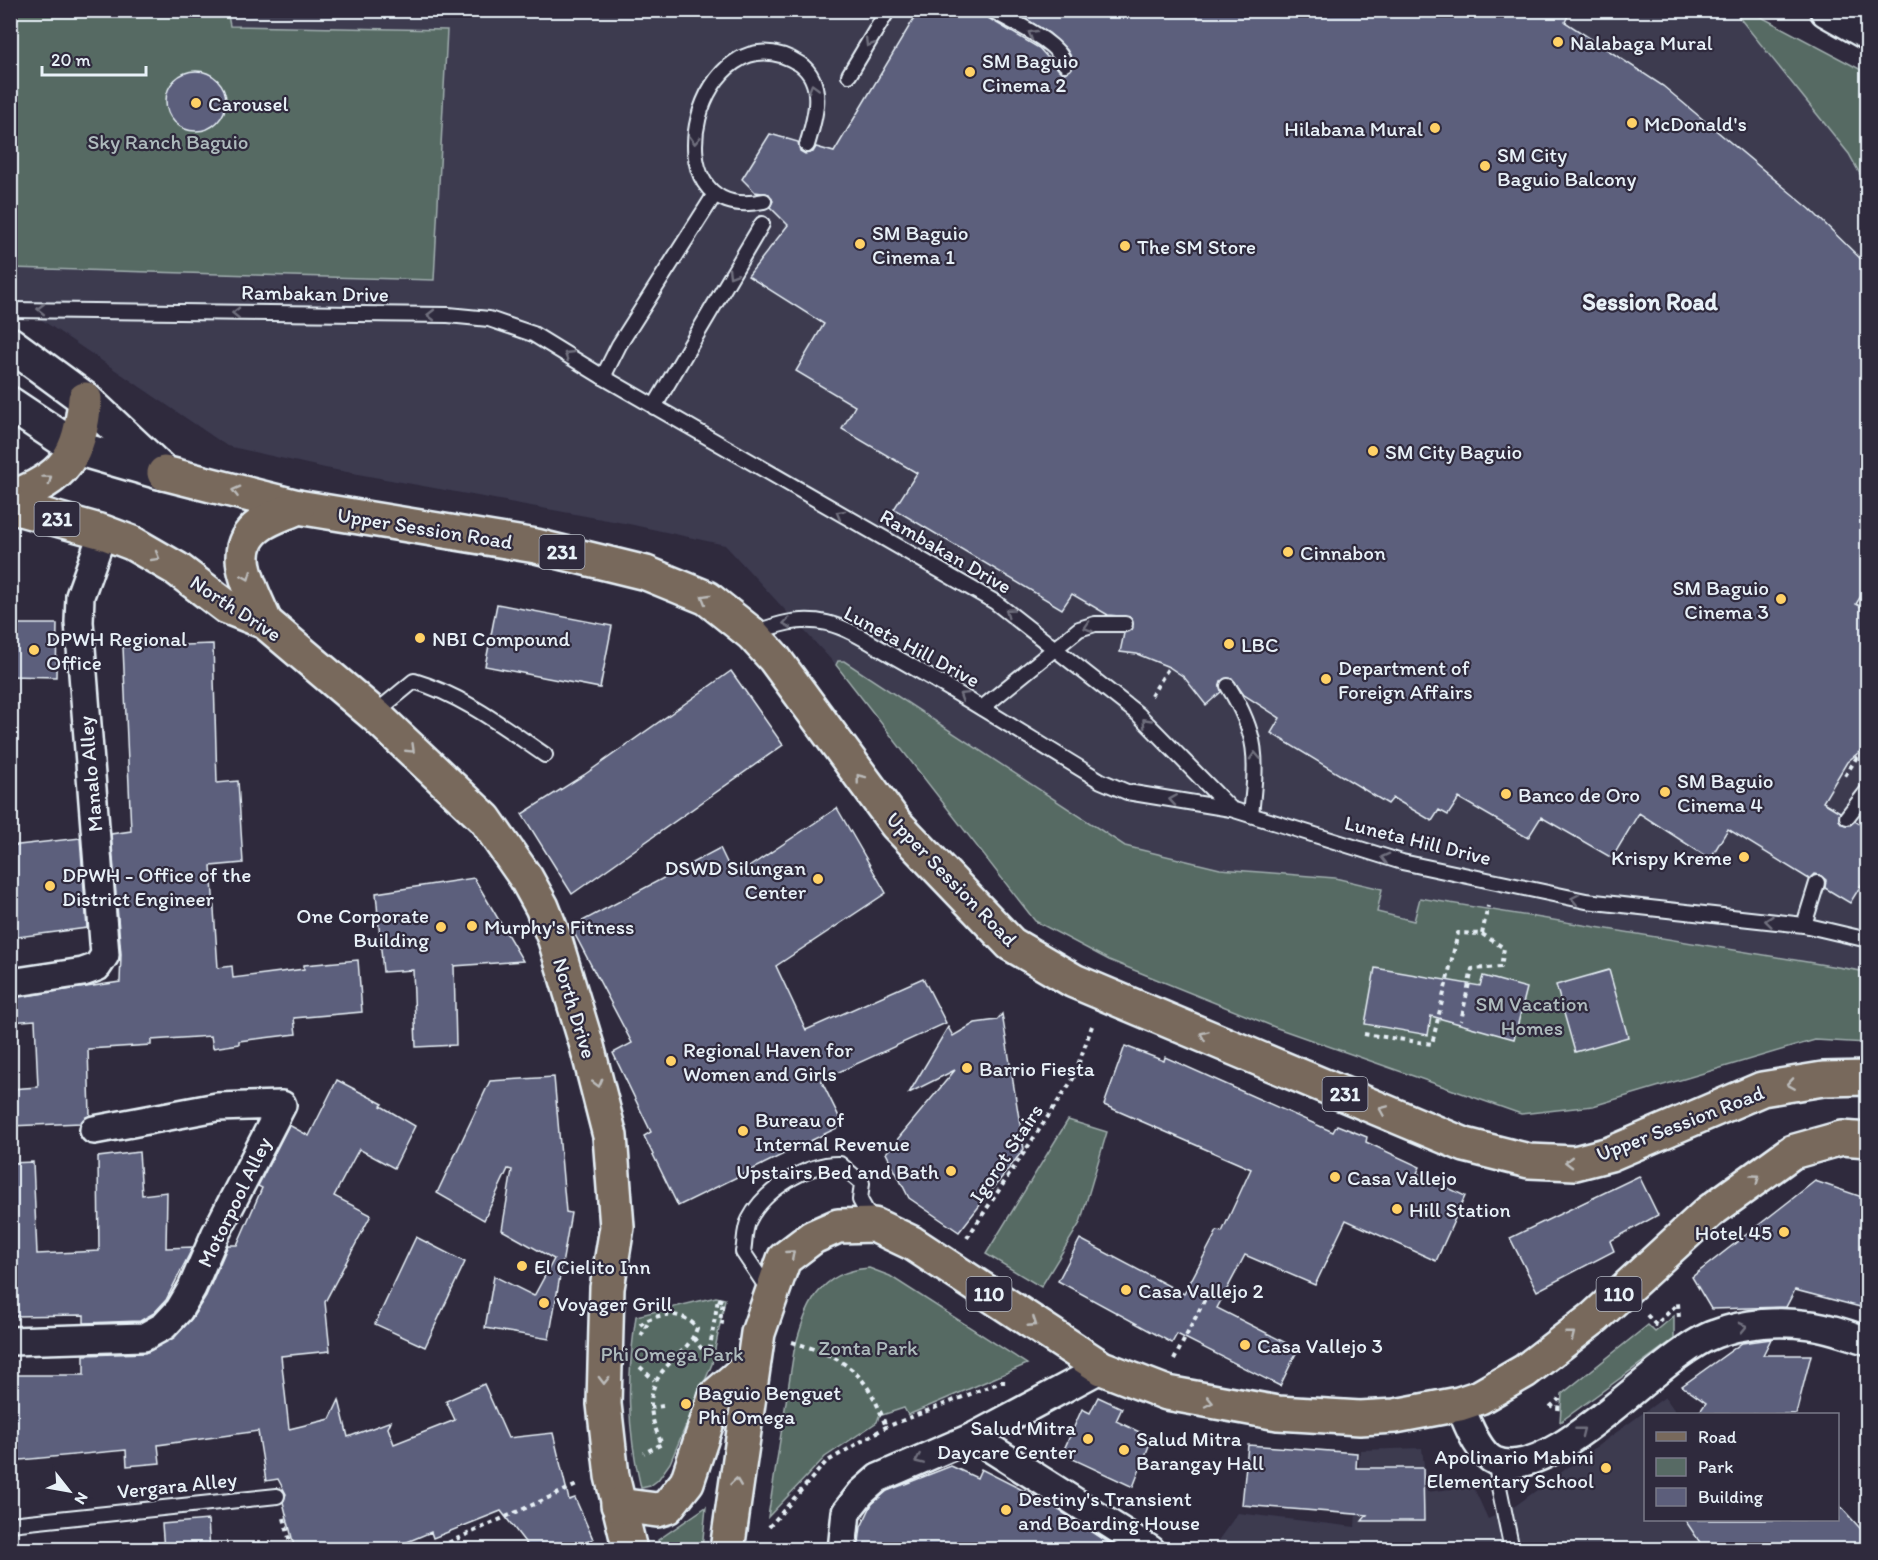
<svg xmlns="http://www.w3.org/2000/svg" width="1878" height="1560" viewBox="0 0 1878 1560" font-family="Itim,sans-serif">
<rect width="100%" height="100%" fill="#2f2a3d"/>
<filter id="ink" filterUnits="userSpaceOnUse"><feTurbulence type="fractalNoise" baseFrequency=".0167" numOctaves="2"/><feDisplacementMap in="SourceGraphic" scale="12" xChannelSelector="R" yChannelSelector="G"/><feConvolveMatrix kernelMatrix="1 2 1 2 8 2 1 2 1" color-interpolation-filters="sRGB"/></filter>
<g filter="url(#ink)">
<g fill="#3c3a50">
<polygon points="11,11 1750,11 1867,73 1867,1043 1815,1040 1593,1106 1521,1114 1277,1028 1109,960 1035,921 836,665 725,545 629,524 325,468 227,446 11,299"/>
<polygon points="1665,1397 1677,1414 1646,1414 1646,1520 1748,1520 1768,1549 1211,1550 1238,1513 1355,1527 1360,1450 1422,1448 1427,1492 1473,1486 1488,1519 1515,1506"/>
</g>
<g fill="#576a64" stroke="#a0aeae" stroke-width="1.5">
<polygon points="227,10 230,26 447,30 434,280 11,268 11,11"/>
<polygon points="1734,11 1750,11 1867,73 1867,187 1849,154"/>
<polygon points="838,661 844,661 1125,846 1220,869 1335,878 1382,889 1377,912 1414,921 1420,898 1867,972 1867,1043 1815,1040 1593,1106 1521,1114 1277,1028 1109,960 1035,921 836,665"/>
<polygon points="1068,1120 1107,1132 1080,1223 1041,1287 986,1254"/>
<path d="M869 1268 890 1276 1027 1364 908 1415 904 1408 879 1416 877 1422 825 1457 768 1517 794 1351C806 1307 817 1272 869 1268Z"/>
<path d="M716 1297 725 1299 712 1364 670 1463 658 1480 650 1486 641 1488C626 1425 627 1379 636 1316Z"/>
<polygon points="1674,1316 1674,1339 1560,1422 1562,1394 1648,1325 1655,1332"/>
<polygon points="706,1507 702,1549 660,1549 658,1540"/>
</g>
<g fill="#5c5e7b" stroke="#e8f1f8" stroke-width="1.5">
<polygon points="919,10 983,10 988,18 1039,48 1060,71 1065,73 1074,65 1067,50 1049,33 1011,10 1571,10 1565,22 1663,86 1810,209 1868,266 1868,585 1856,604 1868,610 1868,745 1847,762 1823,802 1840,812 1839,820 1842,824 1850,825 1855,821 1868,829 1868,874 1850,903 1825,888 1826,880 1820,875 1814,874 1809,879 1728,829 1710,859 1639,813 1612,858 1541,817 1528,838 1459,798 1448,815 1439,810 1432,821 1393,798 1388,804 1271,733 1280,718 1244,695 1232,678 1221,681 1221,692 1206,705 1184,677 1169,667 1137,654 1120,652 1124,633 1133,628 1130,617 1108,615 1072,594 1062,609 894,509 917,473 842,429 855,406 796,371 824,324 748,276 788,225 770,207 773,201 769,194 755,192 742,179 770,134 798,142 800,151 805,154 813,152 816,147 834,152"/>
<circle cx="196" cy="101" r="30"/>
<polygon points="497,604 612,626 600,688 485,666"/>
<polygon points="10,624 57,624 56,677 10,676"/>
<polygon points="213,644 217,783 238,781 243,863 211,866 218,968 232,966 233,978 304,969 304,965 358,960 362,1012 294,1018 296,1034 239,1041 239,1044 213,1048 211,1036 151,1040 151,1045 88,1049 90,1115 81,1123 10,1126 10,1089 38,1087 35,1020 10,1022 10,998 120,982 121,954 111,834 131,831 123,647"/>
<polygon points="731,671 783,745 572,894 522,814 584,775"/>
<polygon points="837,808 886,893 776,966 806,1030 923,978 946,1023 821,1080 843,1125 678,1206 644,1136 651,1132 613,1053 632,1043 571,927 720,848 734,877"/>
<polygon points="80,838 87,928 10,938 10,846"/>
<polygon points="474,878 523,961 454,966 456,1045 416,1047 413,970 383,972 376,893"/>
<polygon points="1375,968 1480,986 1483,976 1527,988 1514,1039 1431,1016 1428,1035 1365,1024"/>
<polygon points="1609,970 1628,1037 1575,1052 1556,985"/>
<polygon points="1002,1014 1024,1149 959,1232 909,1198 886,1153 955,1070 909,1093 948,1027 953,1036 975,1023 997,1020"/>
<polygon points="1125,1046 1164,1061 1165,1057 1333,1132 1337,1125 1367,1137 1366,1142 1420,1167 1417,1173 1465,1196 1436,1261 1346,1220 1315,1285 1245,1255 1217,1308 1298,1349 1280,1386 1177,1334 1172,1343 1058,1281 1080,1239 1184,1294 1217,1231 1222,1232 1251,1169 1104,1105"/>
<polygon points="554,1077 566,1212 571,1213 549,1339 485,1328 494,1276 534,1296 554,1259 502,1230 512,1170 508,1169 484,1220 437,1193 490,1081"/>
<polygon points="337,1080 383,1104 381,1106 415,1126 394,1168 359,1149 334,1196 371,1215 325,1302 330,1351 281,1356 289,1429 330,1419 339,1400 348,1437 391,1421 388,1428 394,1444 455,1420 446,1401 484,1384 508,1438 553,1433 569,1500 575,1498 593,1539 571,1550 531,1550 501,1511 433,1538 431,1532 388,1550 295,1550 283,1502 286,1494 278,1479 266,1481 258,1431 158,1445 160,1463 127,1466 126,1450 10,1461 10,1375 84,1375 84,1355 145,1353 175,1337 192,1318 206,1296 228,1245 237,1245 262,1188 258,1186 289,1125 309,1136"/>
<polygon points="139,1152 142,1195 167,1192 166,1248 193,1247 166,1300 154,1313 140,1321 84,1323 84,1315 10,1316 10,1163 33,1162 37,1254 99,1251 98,1157"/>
<polygon points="1639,1176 1658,1215 1610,1241 1614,1251 1537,1291 1510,1238"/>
<polygon points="1815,1181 1868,1199 1868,1309 1795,1290 1786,1307 1711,1309 1692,1277"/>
<polygon points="416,1237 465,1262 425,1347 375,1324"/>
<polygon points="1771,1339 1763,1355 1811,1355 1796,1414 1698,1414 1706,1403 1682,1386 1742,1343"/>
<polygon points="1098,1397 1122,1408 1116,1421 1152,1438 1133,1487 1062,1454 1082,1409 1090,1413"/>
<polygon points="1248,1445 1357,1453 1356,1468 1423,1468 1424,1521 1362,1521 1367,1515 1242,1505"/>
<polygon points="951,1466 977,1478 981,1469 1048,1503 1120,1550 858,1550 861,1527 872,1504 887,1491"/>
<polygon points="1839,1505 1868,1537 1854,1550 1705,1550 1685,1520 1838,1520"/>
<polygon points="208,1520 210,1550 164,1550 162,1524"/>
</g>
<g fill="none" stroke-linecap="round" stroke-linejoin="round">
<g stroke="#e8f1f8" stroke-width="18">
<g id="lane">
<path d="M992 10C1013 23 1058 41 1065 64"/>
<polyline points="849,75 888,10"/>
<path d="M764 201C643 228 698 0 800 64 826 83 815 119 807 145"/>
<polyline points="10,310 448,315 489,319 533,334 603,377 995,602 1138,714 1231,809"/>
<polyline points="603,377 619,345 715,194"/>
<polyline points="654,407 762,224"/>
<path d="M752 634C777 624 800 617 827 623 852 629 875 646 897 658 966 697 1033 740 1101 781L1127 792 1231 809 1402 862 1586 901 1804 925 1868 940"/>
<path d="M1228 686C1259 736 1257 758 1251 815"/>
<polyline points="982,708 1079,629 1095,624 1125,624"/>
<path d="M376 716 386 704 414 681C462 695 504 727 545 755"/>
<polyline points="1847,817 1868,790"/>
<polyline points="1804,925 1817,883"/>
<path d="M769 1291 743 1252C745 1243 744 1229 749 1220 764 1190 807 1163 840 1164L862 1183 860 1200 873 1223"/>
<polyline points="1496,1462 1499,1487 1512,1550"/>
<polyline points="10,1524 277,1496"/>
</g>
</g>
<g stroke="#e8f1f8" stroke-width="32">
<g id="street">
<polyline points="10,983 83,972 97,967 105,955 79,622 80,596 103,532"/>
<polyline points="10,1341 144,1337 164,1326 179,1310 192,1288 215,1235 282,1105 217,1107 94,1130"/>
<path d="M1459 1404C1467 1421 1477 1453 1495 1461 1553 1485 1659 1353 1715 1334 1744 1323 1780 1320 1810 1325 1829 1327 1849 1335 1868 1341"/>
<polyline points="973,1437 1151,1550"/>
<polyline points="842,1550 846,1512 861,1493 878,1478 973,1437 1102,1368"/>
</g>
</g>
<g stroke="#e8f1f8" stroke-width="38">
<g id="secondary">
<polyline points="1827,10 1868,33"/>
<polyline points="10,344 85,399 164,473"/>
<polyline points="10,404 76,448 159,472"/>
</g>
</g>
<g stroke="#e8f1f8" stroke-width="38">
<g id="primary">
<polyline points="164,473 298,507 536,546 646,573 707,598 752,634 774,658 896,824 1011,944 1074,981 1465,1145 1529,1161 1575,1163 1610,1154 1762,1089 1823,1079 1868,1078"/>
<path d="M10 498C65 478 80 456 85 399"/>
<polyline points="10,506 103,532 132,543 177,569 227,607 265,622 376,716 485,819 526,878 542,907 555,940 587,1046 610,1136 617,1227 607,1288 604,1404 612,1476 630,1550"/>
<path d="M265 622C253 591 225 550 260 525 271 517 286 513 298 507"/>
<polyline points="618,1505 657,1510 667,1507 687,1482 716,1395 753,1363"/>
<polyline points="727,1550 758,1333 784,1259 813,1237 838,1226 874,1225 912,1243 1102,1368 1167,1393 1278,1413 1360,1418 1395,1416 1459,1404 1480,1397 1525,1371 1595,1317 1709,1212 1792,1152 1842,1138 1868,1140"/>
</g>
</g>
<g stroke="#e8f1f8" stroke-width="4" stroke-dasharray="4.5 4.5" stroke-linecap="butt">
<polyline points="1151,696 1169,667"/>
<polyline points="1845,776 1857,757 1868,752"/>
<polyline points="1482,934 1488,906"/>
<polyline points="1364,1034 1432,1044 1458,933 1482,934 1504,948 1501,967 1472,969 1461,1021"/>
<polyline points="967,1238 1073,1079 1092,1026"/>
<polyline points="718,1299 723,1301 720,1322 724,1323"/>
<polyline points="1647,1315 1656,1325 1678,1303 1679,1319"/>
<path d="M640 1325C656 1312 684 1310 697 1328 692 1343 682 1351 671 1362 645 1386 647 1413 662 1444L644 1453"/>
<polyline points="641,1336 650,1319"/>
<polyline points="694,1338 706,1355"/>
<path d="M792 1342C846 1358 867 1372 886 1427"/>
<polyline points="705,1358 710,1347 718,1299"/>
<polyline points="1174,1360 1214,1281"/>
<polyline points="640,1367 654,1380"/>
<polyline points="1550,1407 1559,1399"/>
<polyline points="650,1408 663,1406"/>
<polyline points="1558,1410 1559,1399"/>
<polyline points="284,1518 292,1550"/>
<polyline points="769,1527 826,1462 886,1427 1001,1382 1008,1382"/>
<polyline points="432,1550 579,1484"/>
</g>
<use href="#lane" stroke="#2f2a3d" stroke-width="14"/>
<use href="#street" stroke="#2f2a3d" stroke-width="27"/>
<use href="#secondary" stroke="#2f2a3d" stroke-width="33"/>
<use href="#primary" stroke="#78695c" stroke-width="33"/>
</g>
<defs><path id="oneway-chevron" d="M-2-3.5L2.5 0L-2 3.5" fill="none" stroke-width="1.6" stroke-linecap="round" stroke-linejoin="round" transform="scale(1.5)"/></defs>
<g stroke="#70707e">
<use href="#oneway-chevron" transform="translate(1032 34) rotate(-150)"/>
<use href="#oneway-chevron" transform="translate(869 43) rotate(121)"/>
<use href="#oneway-chevron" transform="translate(813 88) rotate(-106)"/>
<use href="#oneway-chevron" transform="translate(695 140) rotate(93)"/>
<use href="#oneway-chevron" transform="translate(732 274) rotate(121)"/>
<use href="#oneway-chevron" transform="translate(41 309) rotate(-179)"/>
<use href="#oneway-chevron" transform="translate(236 313) rotate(-179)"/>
<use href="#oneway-chevron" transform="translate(431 315) rotate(180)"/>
<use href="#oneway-chevron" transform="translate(568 355) rotate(-148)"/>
<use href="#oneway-chevron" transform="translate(840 514) rotate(-150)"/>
<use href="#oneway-chevron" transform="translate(1009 612) rotate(-144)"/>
<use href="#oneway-chevron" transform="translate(787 623) rotate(172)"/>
<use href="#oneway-chevron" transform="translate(1088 627) rotate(162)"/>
<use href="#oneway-chevron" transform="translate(963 696) rotate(-148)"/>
<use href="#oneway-chevron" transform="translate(1146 722) rotate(-134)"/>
<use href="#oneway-chevron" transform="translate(1255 756) rotate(-93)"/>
<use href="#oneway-chevron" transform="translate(1173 800) rotate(-171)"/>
<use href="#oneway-chevron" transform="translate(1385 858) rotate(-166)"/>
<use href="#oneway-chevron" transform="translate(1575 899) rotate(-168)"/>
<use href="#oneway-chevron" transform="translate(1769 921) rotate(-174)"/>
<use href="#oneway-chevron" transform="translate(1743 1327) rotate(-13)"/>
<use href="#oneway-chevron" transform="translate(1581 1431) rotate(-38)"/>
<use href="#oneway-chevron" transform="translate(919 1460) rotate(157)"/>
</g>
<g stroke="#bbbbba">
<use href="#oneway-chevron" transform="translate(48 479) rotate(-37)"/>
<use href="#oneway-chevron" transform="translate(236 491) rotate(-166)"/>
<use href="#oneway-chevron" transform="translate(156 557) rotate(30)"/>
<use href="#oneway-chevron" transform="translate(247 576) rotate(68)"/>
<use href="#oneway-chevron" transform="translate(705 598) rotate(-150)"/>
<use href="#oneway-chevron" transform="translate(411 749) rotate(44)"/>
<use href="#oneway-chevron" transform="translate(860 778) rotate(-128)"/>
<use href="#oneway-chevron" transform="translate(1204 1035) rotate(-157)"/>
<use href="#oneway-chevron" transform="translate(598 1083) rotate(75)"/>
<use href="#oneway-chevron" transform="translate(1791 1084) rotate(171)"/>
<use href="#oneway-chevron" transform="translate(1383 1110) rotate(-157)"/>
<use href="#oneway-chevron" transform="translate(1569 1162) rotate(179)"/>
<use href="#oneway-chevron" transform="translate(1756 1178) rotate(-36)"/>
<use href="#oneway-chevron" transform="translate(791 1254) rotate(-41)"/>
<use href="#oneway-chevron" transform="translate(1033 1323) rotate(33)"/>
<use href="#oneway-chevron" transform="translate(1571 1335) rotate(-38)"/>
<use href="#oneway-chevron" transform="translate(604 1380) rotate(91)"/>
<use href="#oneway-chevron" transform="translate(1209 1402) rotate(12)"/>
<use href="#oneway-chevron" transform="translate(736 1482) rotate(-82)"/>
</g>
</g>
<g fill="#ffd166" stroke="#2f2a3d" stroke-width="2">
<circle cx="1558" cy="42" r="6"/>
<circle cx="970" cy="72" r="6"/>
<circle cx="196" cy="103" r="6"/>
<circle cx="1632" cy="123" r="6"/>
<circle cx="1435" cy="128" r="6"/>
<circle cx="1485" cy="166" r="6"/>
<circle cx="860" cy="244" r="6"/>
<circle cx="1125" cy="246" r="6"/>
<circle cx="1373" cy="451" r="6"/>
<circle cx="1288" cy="552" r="6"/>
<circle cx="1781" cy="599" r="6"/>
<circle cx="420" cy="638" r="6"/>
<circle cx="1229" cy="644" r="6"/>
<circle cx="34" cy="650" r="6"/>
<circle cx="1326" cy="679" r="6"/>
<circle cx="1665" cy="792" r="6"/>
<circle cx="1506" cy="794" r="6"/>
<circle cx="1744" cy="857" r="6"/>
<circle cx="818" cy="879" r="6"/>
<circle cx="50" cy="886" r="6"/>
<circle cx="472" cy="926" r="6"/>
<circle cx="441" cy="927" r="6"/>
<circle cx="671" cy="1061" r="6"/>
<circle cx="967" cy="1068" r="6"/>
<circle cx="743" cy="1131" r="6"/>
<circle cx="951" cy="1171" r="6"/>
<circle cx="1335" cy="1177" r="6"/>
<circle cx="1397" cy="1209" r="6"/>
<circle cx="1784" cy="1232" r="6"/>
<circle cx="522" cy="1266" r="6"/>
<circle cx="1126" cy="1290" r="6"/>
<circle cx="544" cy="1303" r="6"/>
<circle cx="1245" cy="1345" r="6"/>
<circle cx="686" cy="1404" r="6"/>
<circle cx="1088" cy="1439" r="6"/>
<circle cx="1124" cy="1450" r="6"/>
<circle cx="1606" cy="1468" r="6"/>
<circle cx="1006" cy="1510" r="6"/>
</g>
<g text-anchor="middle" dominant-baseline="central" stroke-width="4.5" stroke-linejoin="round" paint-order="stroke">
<g fill="#2f2a3d" stroke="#b0b5c0" stroke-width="1.5">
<rect x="34.5" y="502" width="45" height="34" rx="4.5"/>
<rect x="539.5" y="535" width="45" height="34" rx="4.5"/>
<rect x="1322.5" y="1077" width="45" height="34" rx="4.5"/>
<rect x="966.5" y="1277" width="45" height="34" rx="4.5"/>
<rect x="1596.5" y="1277" width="45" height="34" rx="4.5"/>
</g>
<g font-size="20" font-weight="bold" fill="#e8f1f8">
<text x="57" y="519">231</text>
<text x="562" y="552">231</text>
<text x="1345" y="1094">231</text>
<text x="989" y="1294">110</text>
<text x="1619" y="1294">110</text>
</g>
<g font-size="21" fill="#e8f1f8" stroke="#2f2a3d" text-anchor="start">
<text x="1570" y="42">Nalabaga Mural</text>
<text x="982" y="60">SM Baguio<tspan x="982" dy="24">Cinema 2</tspan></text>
<text x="208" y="103">Carousel</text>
<text x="1644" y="123">McDonald's</text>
<text x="1423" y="128" text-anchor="end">Hilabana Mural</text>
<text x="1497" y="154">SM City<tspan x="1497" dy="24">Baguio Balcony</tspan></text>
<text x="872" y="232">SM Baguio<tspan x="872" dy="24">Cinema 1</tspan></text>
<text x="1137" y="246">The SM Store</text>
<text x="1385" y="451">SM City Baguio</text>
<text x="1300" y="552">Cinnabon</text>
<text x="1769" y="587" text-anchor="end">SM Baguio<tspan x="1769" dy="24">Cinema 3</tspan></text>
<text x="46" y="638">DPWH Regional<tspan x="46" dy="24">Office</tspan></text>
<text x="432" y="638">NBI Compound</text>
<text x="1241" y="644">LBC</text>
<text x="1338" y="667">Department of<tspan x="1338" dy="24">Foreign Affairs</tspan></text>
<text x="1677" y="780">SM Baguio<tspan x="1677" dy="24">Cinema 4</tspan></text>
<text x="1518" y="794">Banco de Oro</text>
<text x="1732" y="857" text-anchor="end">Krispy Kreme</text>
<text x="806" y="867" text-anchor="end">DSWD Silungan<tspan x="806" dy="24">Center</tspan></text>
<text x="62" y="874">DPWH - Office of the<tspan x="62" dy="24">District Engineer</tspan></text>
<text x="429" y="915" text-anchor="end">One Corporate<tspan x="429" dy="24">Building</tspan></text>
<text x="484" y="926">Murphy's Fitness</text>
<text x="683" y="1049">Regional Haven for<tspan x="683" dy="24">Women and Girls</tspan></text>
<text x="979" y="1068">Barrio Fiesta</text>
<text x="755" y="1119">Bureau of<tspan x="755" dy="24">Internal Revenue</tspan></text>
<text x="939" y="1171" text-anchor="end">Upstairs Bed and Bath</text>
<text x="1347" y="1177">Casa Vallejo</text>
<text x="1409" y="1209">Hill Station</text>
<text x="1772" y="1232" text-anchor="end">Hotel 45</text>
<text x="534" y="1266">El Cielito Inn</text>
<text x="1138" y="1290">Casa Vallejo 2</text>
<text x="556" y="1303">Voyager Grill</text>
<text x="1257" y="1345">Casa Vallejo 3</text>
<text x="698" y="1392">Baguio Benguet<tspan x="698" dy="24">Phi Omega</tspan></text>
<text x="1076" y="1427" text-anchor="end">Salud Mitra<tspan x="1076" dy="24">Daycare Center</tspan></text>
<text x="1136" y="1438">Salud Mitra<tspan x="1136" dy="24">Barangay Hall</tspan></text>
<text x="1594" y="1456" text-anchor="end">Apolinario Mabini<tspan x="1594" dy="24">Elementary School</tspan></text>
<text x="1018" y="1498">Destiny's Transient<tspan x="1018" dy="24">and Boarding House</tspan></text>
</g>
<g font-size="21" fill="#aebbbd" stroke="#2f2a3d">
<text x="168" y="141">Sky Ranch Baguio</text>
<text x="1532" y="1003">SM Vacation<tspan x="1532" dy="24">Homes</tspan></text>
<text x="868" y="1347">Zonta Park</text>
<text x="672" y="1353">Phi Omega Park</text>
</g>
<g font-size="21" fill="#e8f1f8" stroke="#2f2a3d">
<text transform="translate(315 293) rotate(1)">Rambakan Drive</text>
<text transform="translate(425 528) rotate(9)">Upper Session Road</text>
<text transform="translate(946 551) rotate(30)">Rambakan Drive</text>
<text transform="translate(236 608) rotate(33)">North Drive</text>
<text transform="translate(912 646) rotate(28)">Luneta Hill Drive</text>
<text transform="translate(90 774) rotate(-95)">Manalo Alley</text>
<text transform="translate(1418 840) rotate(14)">Luneta Hill Drive</text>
<text transform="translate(952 879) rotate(46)">Upper Session Road</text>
<text transform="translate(575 1008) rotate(73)">North Drive</text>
<text transform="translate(1680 1123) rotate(-21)">Upper Session Road</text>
<text transform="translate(1006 1153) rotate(-56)">Igorot Stairs</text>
<text transform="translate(234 1202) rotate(-64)">Motorpool Alley</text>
<text transform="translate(177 1485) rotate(-6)">Vergara Alley</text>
</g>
<g font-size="24" font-weight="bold" fill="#e8f1f8" stroke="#2f2a3d">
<text x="1650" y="301">Session Road</text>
</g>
</g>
<rect width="1878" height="1560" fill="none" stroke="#2f2a3d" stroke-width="36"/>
<rect x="18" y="18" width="1842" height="1524" fill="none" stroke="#e8f1f8" stroke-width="2" filter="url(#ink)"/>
<rect x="1644" y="1413" width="195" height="108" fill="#2f2a3d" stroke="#797a88" stroke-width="1.5"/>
<rect x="1656" y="1432" width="30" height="9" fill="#78695c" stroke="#797a88" stroke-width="1.5"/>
<text x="1698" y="1443" font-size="18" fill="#e8f1f8">Road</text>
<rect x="1656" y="1458" width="30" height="18" fill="#576a64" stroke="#797a88" stroke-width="1.5"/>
<text x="1698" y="1473" font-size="18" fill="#e8f1f8">Park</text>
<rect x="1656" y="1488" width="30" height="18" fill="#5c5e7b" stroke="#797a88" stroke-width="1.5"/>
<text x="1698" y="1503" font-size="18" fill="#e8f1f8">Building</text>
<g transform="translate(69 1491) rotate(121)" stroke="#2f2a3d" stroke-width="4.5" paint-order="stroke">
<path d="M0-4.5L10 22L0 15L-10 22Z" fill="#e8f1f8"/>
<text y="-9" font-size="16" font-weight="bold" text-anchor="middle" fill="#e8f1f8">N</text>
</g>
<path d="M42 66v9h104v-9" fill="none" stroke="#e8f1f8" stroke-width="3"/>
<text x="51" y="66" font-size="18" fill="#e8f1f8" stroke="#2f2a3d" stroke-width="4.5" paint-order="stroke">20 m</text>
</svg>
